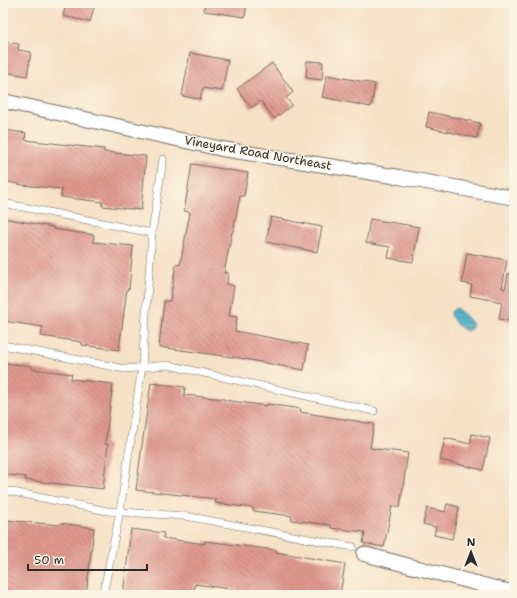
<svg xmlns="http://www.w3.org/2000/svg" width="517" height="598" viewBox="0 0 517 598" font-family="'Shantell Sans',sans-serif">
<defs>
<pattern id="water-rules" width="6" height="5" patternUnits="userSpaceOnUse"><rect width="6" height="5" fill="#4cb4cb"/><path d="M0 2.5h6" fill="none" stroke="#3f93a5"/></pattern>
<pattern id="building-back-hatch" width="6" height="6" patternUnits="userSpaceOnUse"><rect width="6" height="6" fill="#e0998e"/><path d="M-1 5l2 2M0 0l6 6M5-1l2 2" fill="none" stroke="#b67d74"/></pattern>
</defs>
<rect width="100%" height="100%" fill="#fcf5e5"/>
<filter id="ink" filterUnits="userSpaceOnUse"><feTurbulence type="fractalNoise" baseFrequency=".025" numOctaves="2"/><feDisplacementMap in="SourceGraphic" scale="8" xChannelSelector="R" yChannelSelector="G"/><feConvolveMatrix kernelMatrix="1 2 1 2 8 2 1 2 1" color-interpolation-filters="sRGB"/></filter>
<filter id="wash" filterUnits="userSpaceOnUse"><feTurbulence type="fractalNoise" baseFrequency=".012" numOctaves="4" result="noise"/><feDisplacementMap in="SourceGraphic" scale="16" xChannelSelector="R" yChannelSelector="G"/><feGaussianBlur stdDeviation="0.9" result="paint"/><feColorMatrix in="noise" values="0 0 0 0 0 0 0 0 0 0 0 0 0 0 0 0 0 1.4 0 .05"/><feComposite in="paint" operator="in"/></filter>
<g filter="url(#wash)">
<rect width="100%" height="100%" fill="#f5e1c5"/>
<polygon fill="url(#water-rules)" stroke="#3c707b" points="456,308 465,315 473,324 471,329 466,331 456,324 450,315 452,311"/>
<g id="blocks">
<g fill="url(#building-back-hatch)">
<polygon points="66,3 95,3 90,22 63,16"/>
<polygon points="205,3 247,3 245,17 204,11"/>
<polygon points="6,42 19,44 18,50 31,52 27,76 3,72 3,47 5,48"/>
<polygon points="190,53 228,60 222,91 203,88 200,99 182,96"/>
<polygon points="307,61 323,62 322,80 306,78"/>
<polygon points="272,63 293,92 286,98 292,105 274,119 261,101 251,108 237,89"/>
<polygon points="327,75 375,84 371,107 322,97"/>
<polygon points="429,112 480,123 477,138 426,127"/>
<polygon points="3,130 26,133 25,140 104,149 104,152 146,156 141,210 102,206 102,202 61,197 62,189 23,185 3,181"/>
<polygon points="192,164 248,173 244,196 240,196 233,232 232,232 224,273 228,273 227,284 234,286 229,316 237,317 235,331 308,345 304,370 239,358 159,347 164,301 170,301 176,264 180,265 190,212 184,211"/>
<polygon points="271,217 322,227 317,252 266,242"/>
<polygon points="3,218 53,227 53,229 94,235 93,242 133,246 129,289 127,289 119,350 82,345 82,342 41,336 43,327 3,321"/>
<polygon points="370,219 419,227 413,262 388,258 390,247 366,243"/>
<polygon points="467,253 507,260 502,288 505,289 508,274 514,274 514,322 499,319 502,302 470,296 472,285 462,283"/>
<polygon points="3,363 32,366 32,369 72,374 71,379 113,384 105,444 108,444 103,489 25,480 26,477 3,474"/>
<polygon points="151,383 185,387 184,395 224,399 224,400 267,406 267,404 301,409 300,412 374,424 370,448 408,453 400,507 392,506 384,547 363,543 365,532 331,528 331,525 291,520 292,516 253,511 253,508 215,503 216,499 136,490 142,445"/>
<polygon points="472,434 490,438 483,470 440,460 445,438 470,444"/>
<polygon points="447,504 459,507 452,539 434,535 436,527 423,524 427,508 445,512"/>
<polygon points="3,520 60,525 61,523 94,528 86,595 3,595"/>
<polygon points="131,529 164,533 163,538 205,544 205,541 276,550 276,552 345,564 340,595 257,595 237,592 237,590 195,584 194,595 123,595"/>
</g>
</g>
</g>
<g filter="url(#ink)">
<use href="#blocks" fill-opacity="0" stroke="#726b61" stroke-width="1"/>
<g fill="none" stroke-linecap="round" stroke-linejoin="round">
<g stroke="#726b61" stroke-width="8">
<g id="lane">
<polyline points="3,203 152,233 142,367 120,511 103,595"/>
<polyline points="152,233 163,159"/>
<polyline points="3,345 125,369 168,365 374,411"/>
<polyline points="3,490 107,511 185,516 353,547"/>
</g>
</g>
<g stroke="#726b61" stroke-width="16">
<g id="street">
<polyline points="3,101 222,149 399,177 514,198"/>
<polyline points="364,554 514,593"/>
</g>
</g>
<use href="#lane" stroke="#fff" stroke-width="7"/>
<use href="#street" stroke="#fff" stroke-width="14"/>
</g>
</g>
<g text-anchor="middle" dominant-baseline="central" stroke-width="3" stroke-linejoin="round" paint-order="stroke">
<g font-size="12" fill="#2b2b2b" stroke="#fcf5e5">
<text transform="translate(258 153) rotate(10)">Vineyard Road Northeast</text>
</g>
</g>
<rect width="517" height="598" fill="none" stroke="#fcf5e5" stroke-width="16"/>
<g transform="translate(471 552)" stroke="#fcf5e5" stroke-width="3" paint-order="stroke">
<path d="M0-3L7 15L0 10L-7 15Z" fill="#2b2b2b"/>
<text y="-6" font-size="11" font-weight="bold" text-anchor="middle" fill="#2b2b2b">N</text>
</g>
<path d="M28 564v6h119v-6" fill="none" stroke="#2b2b2b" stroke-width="2"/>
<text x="34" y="564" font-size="12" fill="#2b2b2b" stroke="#fcf5e5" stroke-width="3" paint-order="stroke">50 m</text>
</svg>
